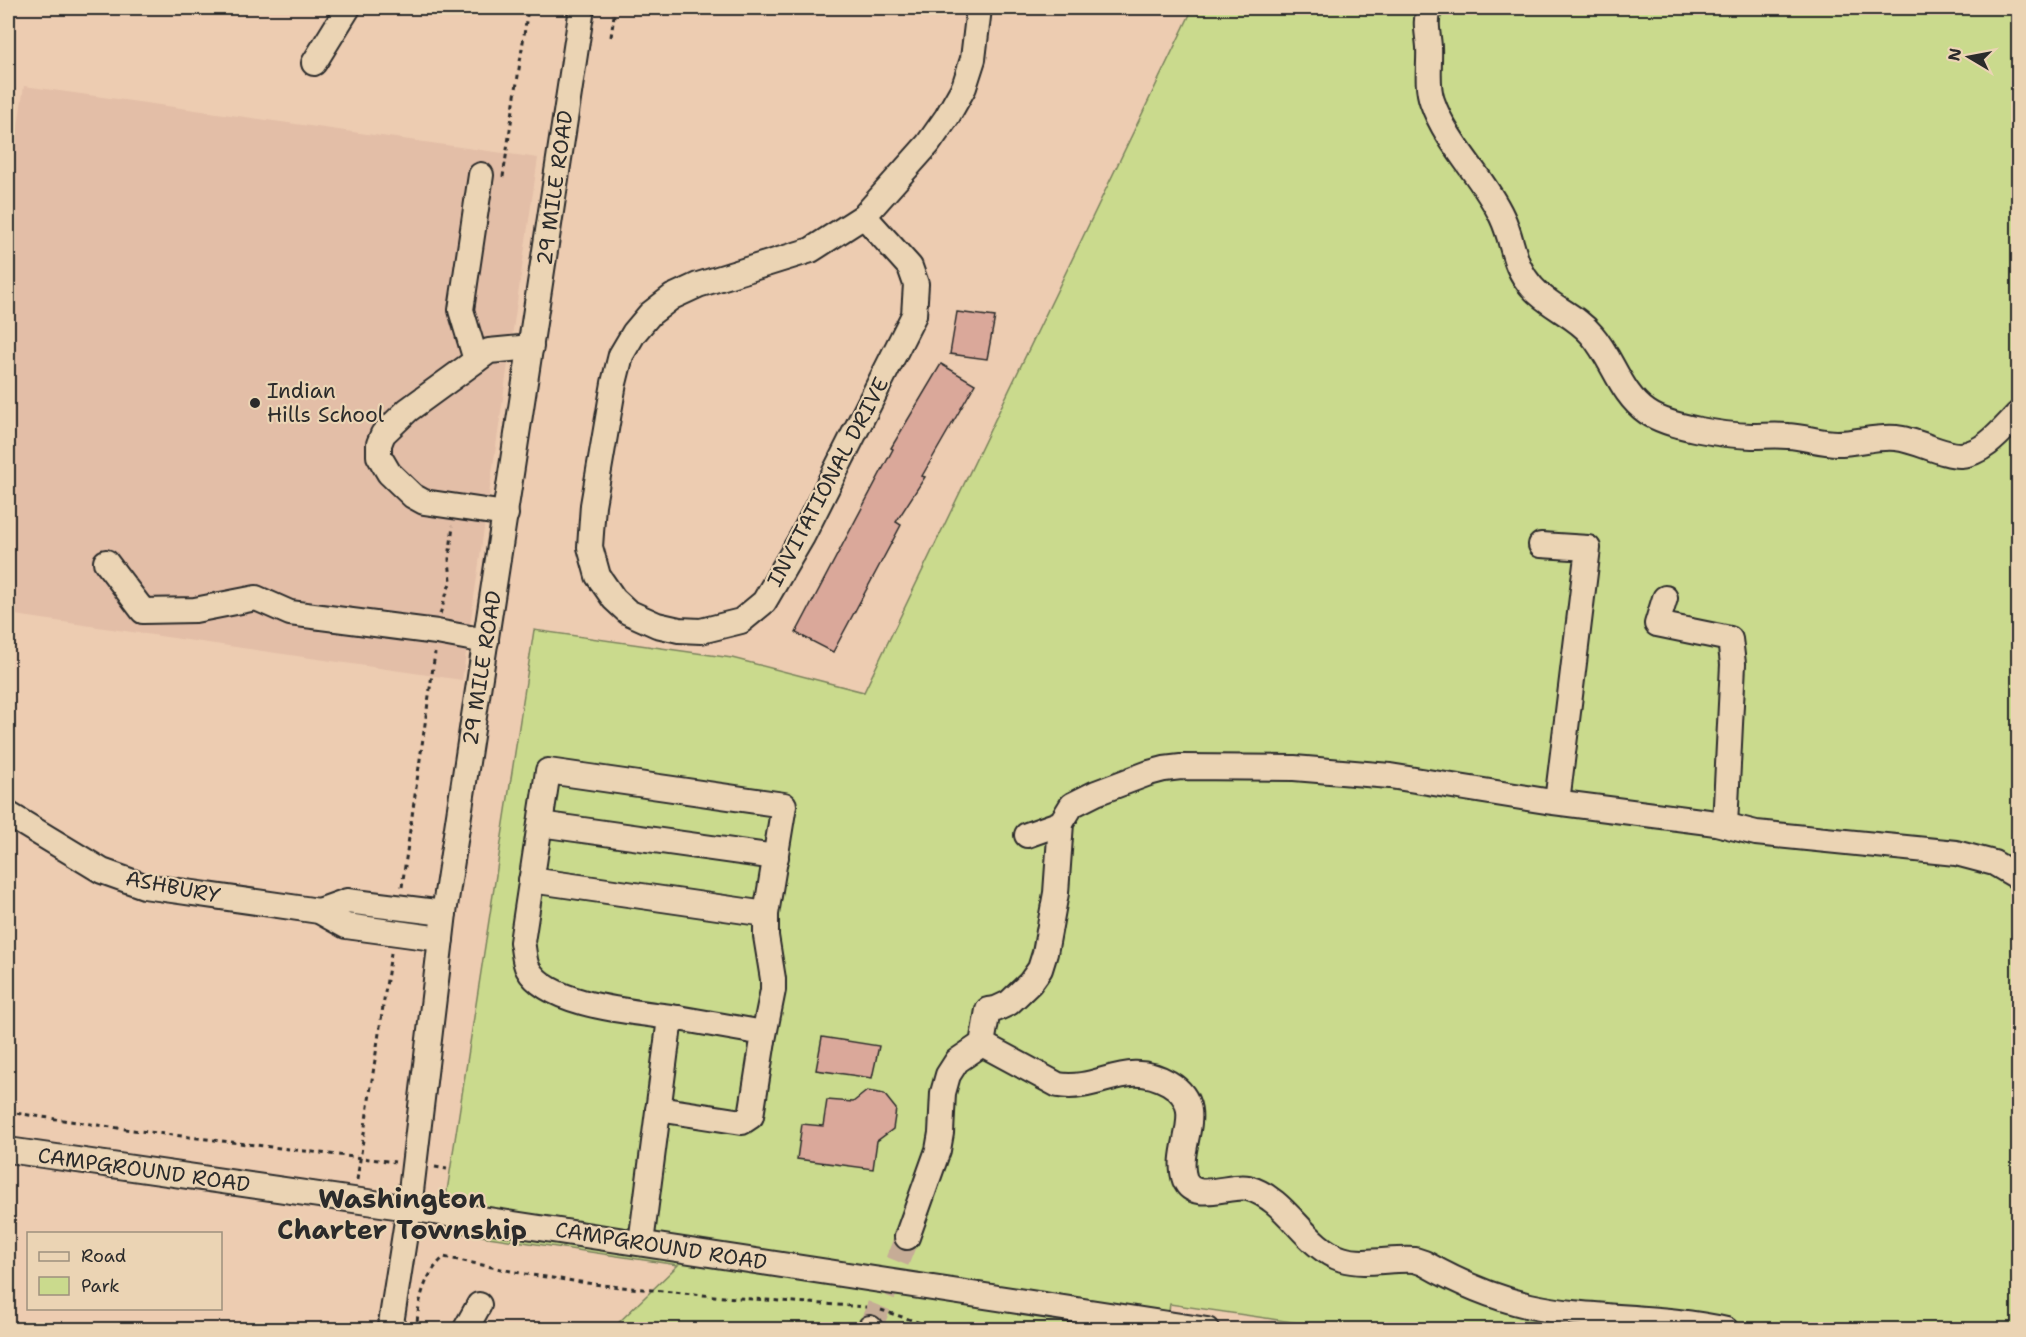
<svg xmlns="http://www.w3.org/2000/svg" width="2026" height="1337" viewBox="0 0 2026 1337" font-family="'Shantell Sans',sans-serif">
<rect width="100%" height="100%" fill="#edccb1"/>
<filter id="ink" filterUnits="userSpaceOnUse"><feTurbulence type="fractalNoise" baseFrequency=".0167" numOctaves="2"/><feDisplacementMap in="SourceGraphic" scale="12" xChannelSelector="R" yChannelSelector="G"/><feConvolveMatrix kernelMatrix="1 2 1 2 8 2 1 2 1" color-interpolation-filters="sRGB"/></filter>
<g filter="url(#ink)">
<polygon fill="#e3bea7" points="24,86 538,158 462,680 8,614 8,192"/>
<polygon fill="#cada8d" stroke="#7a825c" stroke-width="1.5" points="1193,8 2018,8 2018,1329 1347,1330 1170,1304 1166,1330 612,1329 678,1265 441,1230 534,630 732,658 864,692"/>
<g fill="#daa89a" stroke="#2b2b2b" stroke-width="1.5">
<polygon points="957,312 995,317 987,359 950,354"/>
<polygon points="941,364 975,384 922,476 925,477 896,522 901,525 833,652 796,633 893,449 891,448"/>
<polygon points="822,1037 879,1046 872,1078 816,1070"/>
<polygon points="867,1091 884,1094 896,1109 893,1129 877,1141 873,1169 797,1159 802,1124 823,1126 827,1100 853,1102"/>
</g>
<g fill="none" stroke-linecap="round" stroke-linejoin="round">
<polyline stroke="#c6ac96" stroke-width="24" stroke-dasharray="24 12" stroke-linecap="butt" points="870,1328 907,1237"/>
<g stroke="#2b2b2b" stroke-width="28">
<g id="minor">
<path d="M1430 8C1424 21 1428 33 1429 47 1430 65 1426 84 1432 101 1447 145 1483 176 1502 217 1514 242 1512 265 1532 287 1549 307 1576 315 1592 335 1613 359 1620 393 1647 412 1670 428 1724 435 1752 436 1764 436 1776 435 1788 436 1805 437 1821 443 1837 443 1857 443 1876 436 1896 438 1917 440 1944 456 1961 455 1985 453 2003 429 2018 414"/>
<polyline points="314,63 348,8"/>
<polyline points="864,216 910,267 916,284 914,315 802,537 764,602 741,621 701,631 679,630 657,625 628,612 614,599 598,576 590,547 593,505 614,383 621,355 634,333 650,314 672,297 698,285 811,250 864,216 928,144 947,117 964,87 973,59 979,8"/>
<polyline points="476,360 461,310 481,175"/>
<polyline points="506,514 424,502 413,496 389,473 379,456 379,444 383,434 408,410 489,351 531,347"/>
<polyline points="1541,545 1588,548 1557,802"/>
<polyline points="106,562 143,611 195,610 256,598 290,613 437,632 486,641"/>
<polyline points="1665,598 1657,624 1730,639 1733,664 1725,825"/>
<polyline points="8,814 102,871 144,886 319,911 346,926 441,939"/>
<polyline points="540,824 776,857"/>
<polyline points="1027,835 1061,823"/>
<polyline points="531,880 766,914"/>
<polyline points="319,911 347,901 444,913"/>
<path d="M678 1018C638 1012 549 1007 528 969 524 962 524 950 522 942L548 771 784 805 766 914V936L773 979V990L763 1040"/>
<path d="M982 1044 1058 1085C1099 1092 1126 1058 1169 1083 1211 1108 1173 1147 1185 1180 1194 1203 1230 1184 1248 1188 1288 1199 1304 1247 1342 1259 1365 1266 1391 1258 1415 1260L1424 1263C1457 1282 1492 1297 1530 1306 1594 1320 1661 1315 1726 1330"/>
<polyline points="8,1150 409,1208 1207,1330"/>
<polyline points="907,1237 938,1150 941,1133 943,1093 948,1075 957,1061 982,1044 988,1010 996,1009 1009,1003 1030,983 1040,969 1045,953 1056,893 1061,823 1072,805 1096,793 1149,773 1164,769 1181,767 1294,768 1390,776 1546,801 1716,823 1756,833 1956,853 1994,863 2018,877"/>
<polyline points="641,1243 669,1026 678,1018 758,1032 763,1040 751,1116 742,1122 658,1109"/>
<polyline points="390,1330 409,1208 444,913 582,8"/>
<polyline points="465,1330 479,1305"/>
<polyline points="869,1330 870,1328"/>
</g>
</g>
<g stroke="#2b2b2b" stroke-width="3" stroke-dasharray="4.5 4.5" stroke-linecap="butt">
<polyline points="611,37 615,8"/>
<polyline points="503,177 528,8"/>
<polyline points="440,614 451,580 449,559 453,526"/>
<polyline points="402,887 435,653"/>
<polyline points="8,1112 132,1130 395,1162"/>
<polyline points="435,1167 447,1169"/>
<polyline points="357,1180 391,953"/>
<polyline points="881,1310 942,1330"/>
<path d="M417 1330C417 1303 424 1275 444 1257L525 1274 601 1285 724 1297 866 1307"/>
</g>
<use href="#minor" stroke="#ebd4b4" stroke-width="24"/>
</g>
</g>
<circle fill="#2b2b2b" stroke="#ebd4b4" stroke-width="2" cx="255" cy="403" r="6"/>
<g text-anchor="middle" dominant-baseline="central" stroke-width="4.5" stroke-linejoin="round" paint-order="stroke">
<g font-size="21" fill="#2b2b2b" stroke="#ebd4b4">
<text transform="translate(555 188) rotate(-82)">29 MILE ROAD</text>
<text transform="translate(828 482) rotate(-62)">INVITATIONAL DRIVE</text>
<text transform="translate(482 668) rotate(-81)">29 MILE ROAD</text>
<text transform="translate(173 887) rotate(11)">ASHBURY</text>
<text transform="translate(144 1170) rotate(8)">CAMPGROUND ROAD</text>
<text transform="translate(661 1246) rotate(9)">CAMPGROUND ROAD</text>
</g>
<g font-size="21" fill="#2b2b2b" stroke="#ebd4b4" text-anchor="start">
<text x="267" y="391">Indian<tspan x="267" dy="24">Hills School</tspan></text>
</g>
<g font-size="27" font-weight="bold" fill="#2b2b2b" stroke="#ebd4b4">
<text x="402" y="1198">Washington<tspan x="402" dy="31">Charter Township</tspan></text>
</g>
</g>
<rect width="2026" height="1337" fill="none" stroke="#ebd4b4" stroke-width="30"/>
<rect x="15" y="15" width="1996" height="1307" fill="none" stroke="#2b2b2b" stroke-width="2" filter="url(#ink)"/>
<rect x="27" y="1232" width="195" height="78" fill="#ebd4b4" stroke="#9e907d" stroke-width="1.5"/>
<rect x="39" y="1252" width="30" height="9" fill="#ebd4b4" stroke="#9e907d" stroke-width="1.5"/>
<text x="81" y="1262" font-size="18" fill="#2b2b2b">Road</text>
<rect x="39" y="1277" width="30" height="18" fill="#cada8d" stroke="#9e907d" stroke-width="1.5"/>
<text x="81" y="1292" font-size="18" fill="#2b2b2b">Park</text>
<g transform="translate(1969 57) rotate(280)" stroke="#ebd4b4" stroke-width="4.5" paint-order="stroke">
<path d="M0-4.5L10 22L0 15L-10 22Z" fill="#2b2b2b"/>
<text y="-9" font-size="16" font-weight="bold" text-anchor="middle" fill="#2b2b2b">N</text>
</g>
</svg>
